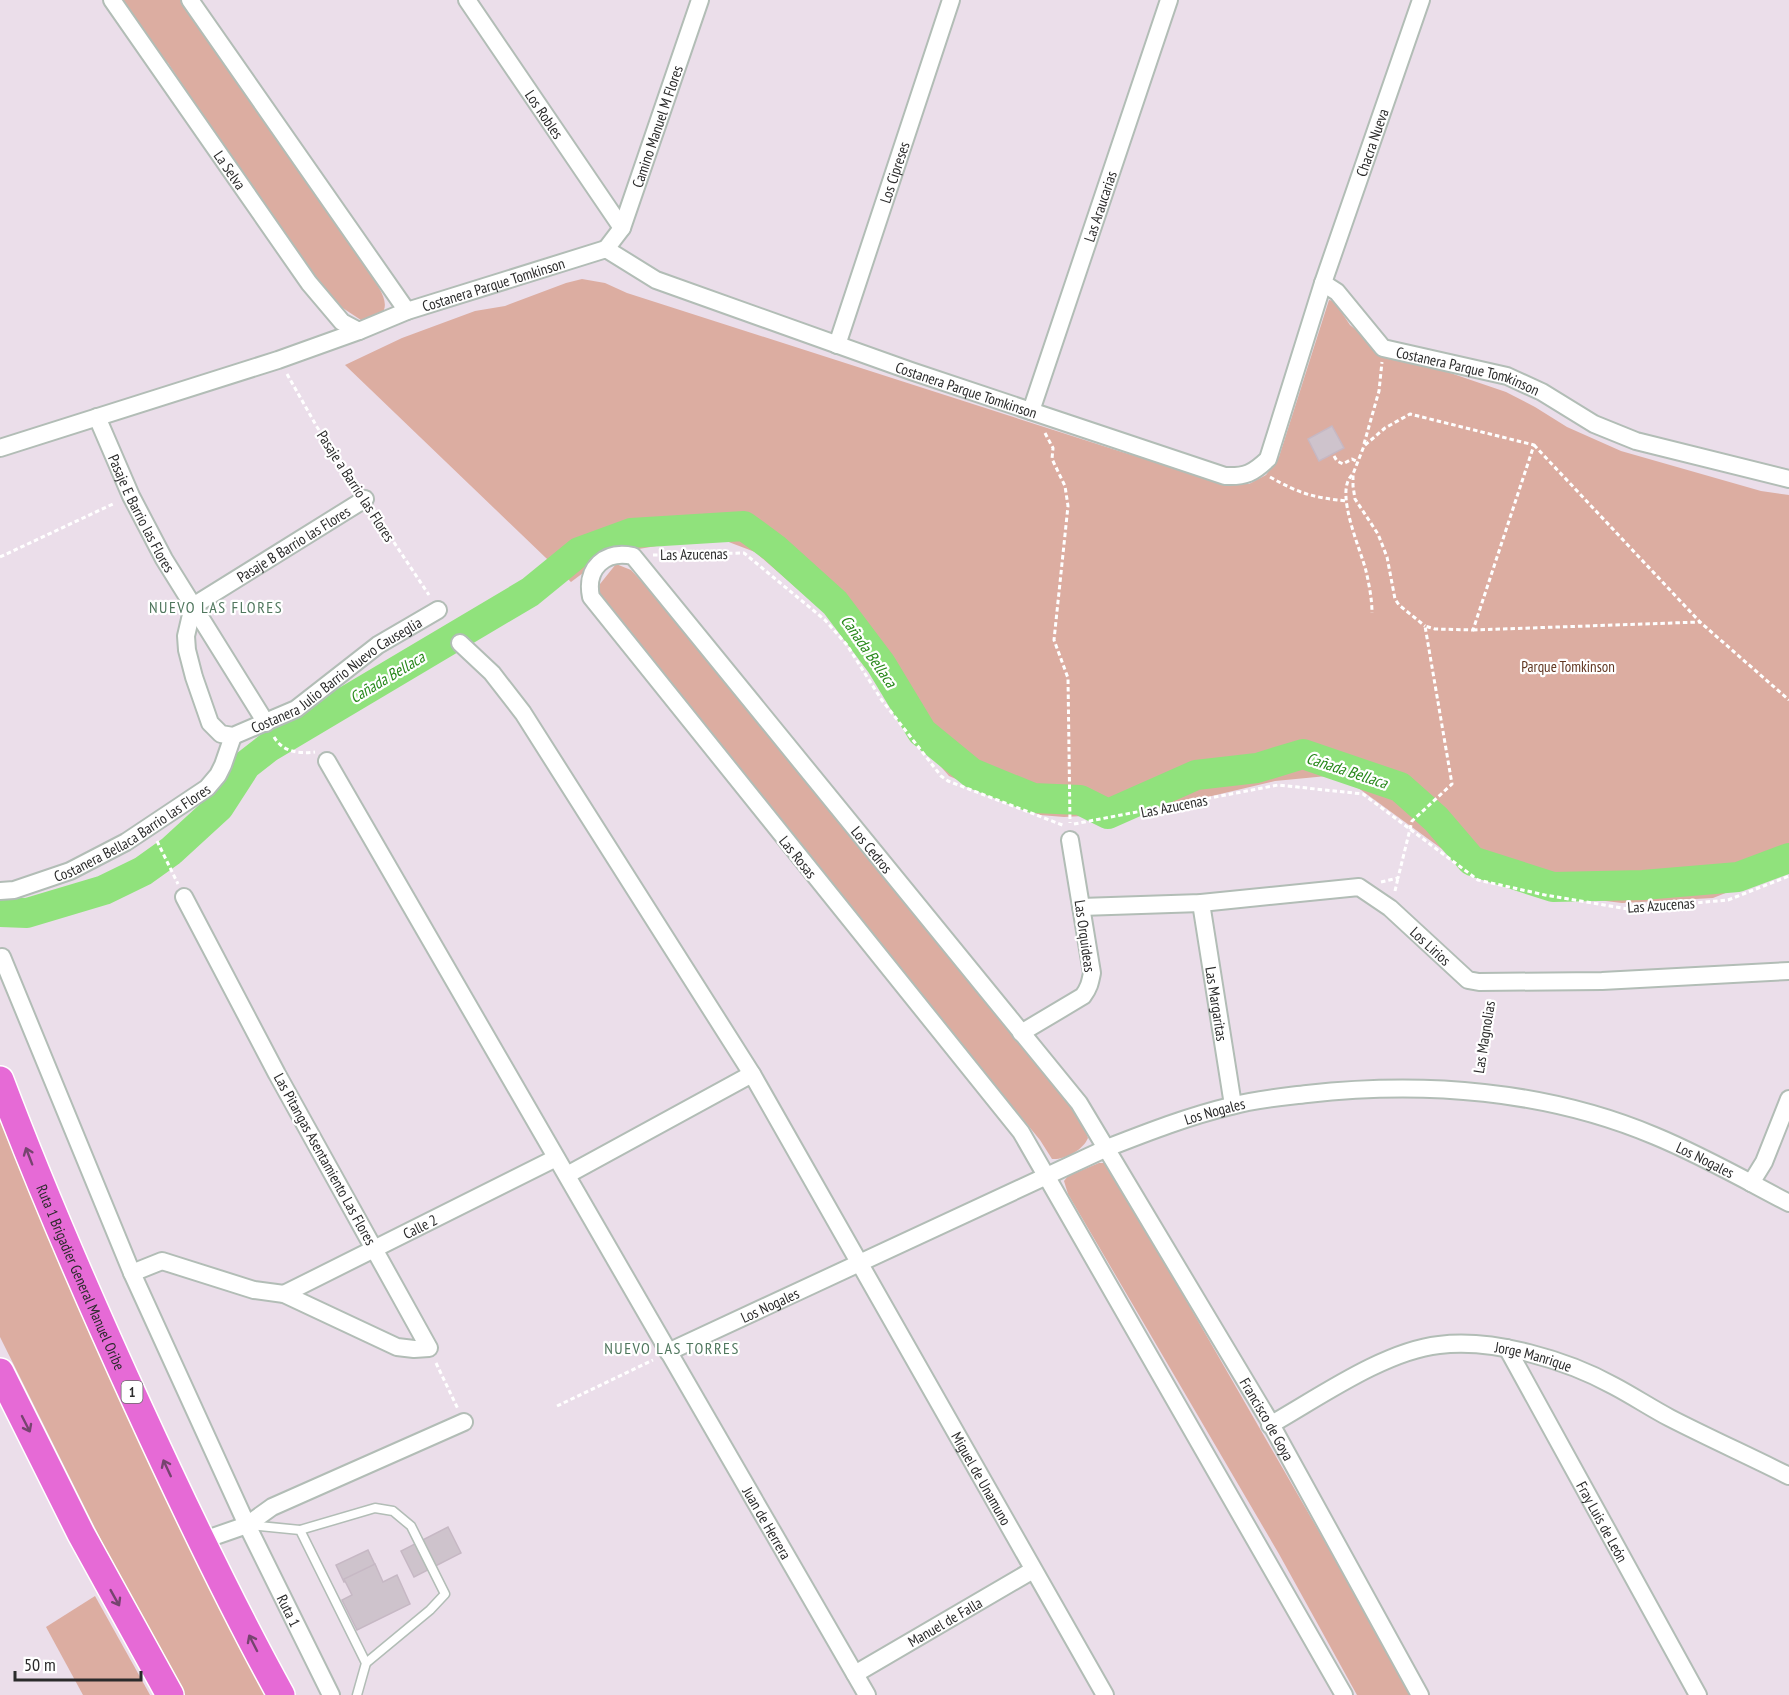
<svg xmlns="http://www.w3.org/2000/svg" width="1789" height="1695" viewBox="0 0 1789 1695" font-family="'PT Sans Narrow',sans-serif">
<rect width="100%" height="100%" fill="#ebdeea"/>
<g fill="#dcada1">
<path d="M120 0H181L368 269C380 291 401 313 364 322L326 297 230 157 168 63 153 52Z"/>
<polygon points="582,279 605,283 627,293 1122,452 1225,482 1249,484 1266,475 1279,457 1329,300 1334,301 1350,325 1380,349 1506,392 1535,407 1567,427 1621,451 1761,491 1789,495 1789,868 1713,898 1622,903 1557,895 1486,881 1350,782 1327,776 1275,781 1140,813 1064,817 1040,815 949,776 905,725 867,664 838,624 755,552 726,541 674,543 627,551 587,570 571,582 345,365 402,338 475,311 505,306 566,283"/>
<path d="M616 564 631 570 644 584 1079 1113 1088 1138C1083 1150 1065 1160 1052 1159L1040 1140 603 607 597 595 600 584Z"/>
<polygon points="0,1098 221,1610 265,1695 185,1695 119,1576 0,1337"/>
<polygon points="1099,1163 1104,1163 1109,1166 1413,1695 1357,1695 1279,1554 1068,1194 1064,1181 1068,1176"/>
<polygon points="95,1596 144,1684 150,1695 83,1695 46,1627"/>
</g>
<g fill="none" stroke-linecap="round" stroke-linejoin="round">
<polyline stroke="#90e27c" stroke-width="30" points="0,912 27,913 104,890 143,871 171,851 219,807 246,765 269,747 530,592 579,552 631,533 744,526 774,548 835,603 881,664 922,732 972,773 1033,798 1080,800 1108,814 1196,775 1257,768 1303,754 1400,787 1436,819 1472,861 1553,887 1643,885 1738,877 1789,858"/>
</g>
<g fill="#cec3cc" stroke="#c6b8c4" stroke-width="1.5">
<polygon points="1332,426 1344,448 1319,461 1308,439"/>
<polygon points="448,1527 461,1553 414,1577 401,1551"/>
<polygon points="368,1550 376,1567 344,1582 336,1565"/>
<polygon points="375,1564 383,1582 397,1575 410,1604 357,1630 342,1600 352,1595 344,1579"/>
</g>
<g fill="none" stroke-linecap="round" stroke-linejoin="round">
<g stroke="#b2bdb6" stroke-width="11">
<g id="service">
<polyline points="250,1525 300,1530 366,1663 357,1695"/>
<polyline points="300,1530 375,1508 393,1511 411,1526 445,1594 430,1610 366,1663"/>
</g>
</g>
<g stroke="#b2bdb6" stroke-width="20">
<g id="minor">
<path id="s1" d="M112 0 309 283 342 322 359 331"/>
<polyline points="190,0 407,311"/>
<path id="s2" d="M467 0 622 228"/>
<path id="s3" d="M606 249 622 228 700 0"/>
<path id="s4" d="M1323 283 1337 292 1383 348 1507 376 1542 392 1594 424 1636 441 1789 479"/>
<path id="s5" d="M837 345 951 0"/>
<path id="s6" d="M1031 411 1169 0"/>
<path id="s7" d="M97 417 131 496 164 559 266 723"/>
<path id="s8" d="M0 448 278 360 359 331 407 311 606 249 656 280 911 371 1225 476C1246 477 1253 473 1268 459L1323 283 1421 0"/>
<path id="s9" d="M193 606 186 636 187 650 194 677 210 723 221 734 233 736 296 709 378 645 438 610"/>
<path id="s10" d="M193 606 365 499"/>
<path id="s11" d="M460 643 492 673 523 713 752 1074 1105 1695"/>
<path id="s12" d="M327 761 867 1695"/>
<path id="s13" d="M0 891 14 890 70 871 126 842 207 788 218 775 223 765 233 736"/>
<path id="s14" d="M1201 903 1233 1105"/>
<path id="s15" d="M1081 907 1201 903 1359 887 1390 908 1468 980 1479 982 1602 981 1789 971"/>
<path id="s16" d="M2 957 132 1273 247 1525 331 1695"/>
<path d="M1021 1033 1083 996C1089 988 1090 983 1092 973L1070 840"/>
<polyline points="567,1175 752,1074"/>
<polyline points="1751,1183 1764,1162 1789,1099"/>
<polyline points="132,1273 162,1261 254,1290 284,1294 397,1347 414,1349 429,1348 277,1074 184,897"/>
<path id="s17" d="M284 1294 556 1158"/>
<path id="s18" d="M1507 1348 1698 1695"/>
<path id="s19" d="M668 1352 1107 1148C1148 1132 1189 1116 1231 1106 1256 1099 1282 1097 1307 1094 1424 1081 1546 1090 1655 1136 1701 1155 1745 1180 1789 1203"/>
<path id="s20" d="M1270 1425C1318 1398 1384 1351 1439 1345 1493 1338 1567 1360 1614 1386 1633 1396 1651 1408 1670 1418 1709 1438 1749 1456 1789 1476"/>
<polyline points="201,1541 247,1525 272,1507 464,1422"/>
<path id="s21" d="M855 1674 1033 1570"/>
<path id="s22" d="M1344 1695 1021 1132 591 597C585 568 605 550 633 556L1079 1103 1267 1417 1420 1695"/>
</g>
</g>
<g stroke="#fff" stroke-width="30">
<g id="trunk">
<path id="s23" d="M0 1080C42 1191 89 1299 138 1406 183 1504 229 1601 281 1695"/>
<polyline points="0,1372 81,1534 170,1695"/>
</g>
</g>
<g stroke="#fff" stroke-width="3" stroke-dasharray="4.5 3" stroke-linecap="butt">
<polyline points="287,374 317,427 356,486"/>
<polyline points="1045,433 1053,448 1052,459 1065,486 1068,506 1054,640 1068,678 1070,823"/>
<polyline points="1364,444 1379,391 1382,362"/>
<polyline points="1534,445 1700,622 1789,700"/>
<polyline points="1334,456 1337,461 1343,464 1352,459 1358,462"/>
<path d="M1352 475C1334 492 1361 550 1366 571 1369 584 1372 599 1372 613"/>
<path d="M1270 477C1298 493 1314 498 1347 501"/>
<polyline points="373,511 429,595"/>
<polyline points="653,555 744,553 825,620 847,645 881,699 941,776 948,781 1065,826"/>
<polyline points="0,557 115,503"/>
<polyline points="1473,630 1700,622"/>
<path d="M274 737C283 752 298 754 315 752"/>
<polyline points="1074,824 1278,785 1363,794 1478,880 1545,895 1628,909 1728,900 1789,876"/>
<polyline points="157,841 178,884"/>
<polyline points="1381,882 1398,878 1412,821 1452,784 1425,626 1435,629 1473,630 1534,445 1410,414 1385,428 1364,446 1353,474 1353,486 1355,499 1378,534 1387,557 1395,599 1399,605 1425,626"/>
<polyline points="1395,891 1398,878"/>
<polyline points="1477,1075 1490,999"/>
<polyline points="436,1363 458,1409"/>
<polyline points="557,1406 653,1360"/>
</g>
<use href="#service" stroke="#fff" stroke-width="8"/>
<use href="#minor" stroke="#fff" stroke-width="16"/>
<use href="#trunk" stroke="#e66ad6" stroke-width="27"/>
</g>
<defs><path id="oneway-shaft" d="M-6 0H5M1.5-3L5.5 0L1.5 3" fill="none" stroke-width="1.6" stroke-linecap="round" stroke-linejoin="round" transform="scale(1.5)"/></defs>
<g stroke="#76446f">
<use href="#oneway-shaft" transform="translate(29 1156) rotate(-111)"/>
<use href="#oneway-shaft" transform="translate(26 1424) rotate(63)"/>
<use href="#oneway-shaft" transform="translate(167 1468) rotate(-115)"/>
<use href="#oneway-shaft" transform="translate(115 1598) rotate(61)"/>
<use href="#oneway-shaft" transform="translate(253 1643) rotate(-117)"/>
</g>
<g text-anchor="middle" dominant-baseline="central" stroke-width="4.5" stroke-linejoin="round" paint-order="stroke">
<rect fill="#fff" stroke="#6b6b6b" stroke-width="1.5" x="121.5" y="1381" width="21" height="22" rx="4.5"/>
<g font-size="14" font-weight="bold" fill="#2b2b2b">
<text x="132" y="1392">1</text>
</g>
<g font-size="15" fill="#2b2b2b" stroke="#fff">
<text stroke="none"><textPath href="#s2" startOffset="138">Los Robles</textPath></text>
<text stroke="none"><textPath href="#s3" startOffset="134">Camino Manuel M Flores</textPath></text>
<text stroke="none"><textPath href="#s8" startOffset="1680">Chacra Nueva</textPath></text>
<text stroke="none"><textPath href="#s1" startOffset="207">La Selva</textPath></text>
<text stroke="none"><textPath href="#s5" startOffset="182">Los Cipreses</textPath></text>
<text stroke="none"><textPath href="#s6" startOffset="216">Las Araucarias</textPath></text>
<text stroke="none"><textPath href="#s8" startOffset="520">Costanera Parque Tomkinson</textPath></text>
<text stroke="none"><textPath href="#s4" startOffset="177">Costanera Parque Tomkinson</textPath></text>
<text stroke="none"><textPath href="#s8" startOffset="1026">Costanera Parque Tomkinson</textPath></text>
<text transform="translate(356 486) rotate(57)">Pasaje a Barrio las Flores</text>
<text stroke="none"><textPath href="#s7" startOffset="106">Pasaje E Barrio las Flores</textPath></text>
<text stroke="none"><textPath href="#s10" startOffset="118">Pasaje B Barrio las Flores</textPath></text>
<text transform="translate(694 554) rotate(-1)">Las Azucenas</text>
<text stroke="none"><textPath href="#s9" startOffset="270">Costanera Julio Barrio Nuevo Causeglia</textPath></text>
<text transform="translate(1174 806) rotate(-11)">Las Azucenas</text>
<text stroke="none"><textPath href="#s13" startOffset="146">Costanera Bellaca Barrio las Flores</textPath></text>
<text stroke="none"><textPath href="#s22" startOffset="1786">Los Cedros</textPath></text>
<text transform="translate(798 857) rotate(51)">Las Rosas</text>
<text transform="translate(1661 905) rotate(-4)">Las Azucenas</text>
<text transform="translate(1085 936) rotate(82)">Las Orquideas</text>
<text stroke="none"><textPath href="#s15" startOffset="372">Los Lirios</textPath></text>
<text stroke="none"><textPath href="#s14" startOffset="102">Las Margaritas</textPath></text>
<text transform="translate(1484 1037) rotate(-81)">Las Magnolias</text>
<text stroke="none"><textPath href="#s19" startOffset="598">Los Nogales</textPath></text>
<text transform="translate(325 1159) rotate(61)">Las Pitangas Asentamiento Las Flores</text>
<text stroke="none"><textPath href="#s19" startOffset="1102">Los Nogales</textPath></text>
<text stroke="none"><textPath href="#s17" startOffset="152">Calle 2</textPath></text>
<text stroke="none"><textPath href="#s23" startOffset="213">Ruta 1 Brigadier General Manuel Oribe</textPath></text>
<text stroke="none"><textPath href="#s19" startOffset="112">Los Nogales</textPath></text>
<text stroke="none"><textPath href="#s20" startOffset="284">Jorge Manrique</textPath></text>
<text stroke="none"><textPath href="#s22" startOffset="2481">Francisco de Goya</textPath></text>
<text stroke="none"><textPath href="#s11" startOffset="987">Miguel de Unamuno</textPath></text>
<text stroke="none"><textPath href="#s18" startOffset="198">Fray Luis de León</textPath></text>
<text stroke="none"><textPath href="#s12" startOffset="880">Juan de Herrera</textPath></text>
<text stroke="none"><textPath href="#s16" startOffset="714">Ruta 1</textPath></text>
<text stroke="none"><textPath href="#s21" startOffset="104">Manuel de Falla</textPath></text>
</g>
<g font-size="15" fill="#613722" stroke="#fff">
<text x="1568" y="666">Parque Tomkinson</text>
</g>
<g font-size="16" letter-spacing="1.5" fill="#50775e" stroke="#fff">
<text x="216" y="607">NUEVO LAS FLORES</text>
<text x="672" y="1348">NUEVO LAS TORRES</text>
</g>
<g font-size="16" font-style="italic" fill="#27881a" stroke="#fff">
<text transform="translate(869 651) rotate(55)">Cañada Bellaca</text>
<text transform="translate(387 677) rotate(-31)">Cañada Bellaca</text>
<text transform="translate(1347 770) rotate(18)">Cañada Bellaca</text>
</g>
</g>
<path d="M15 1671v9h126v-9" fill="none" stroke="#2b2b2b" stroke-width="3"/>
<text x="24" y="1671" font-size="18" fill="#2b2b2b" stroke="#ffffff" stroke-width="4.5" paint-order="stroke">50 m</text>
</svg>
